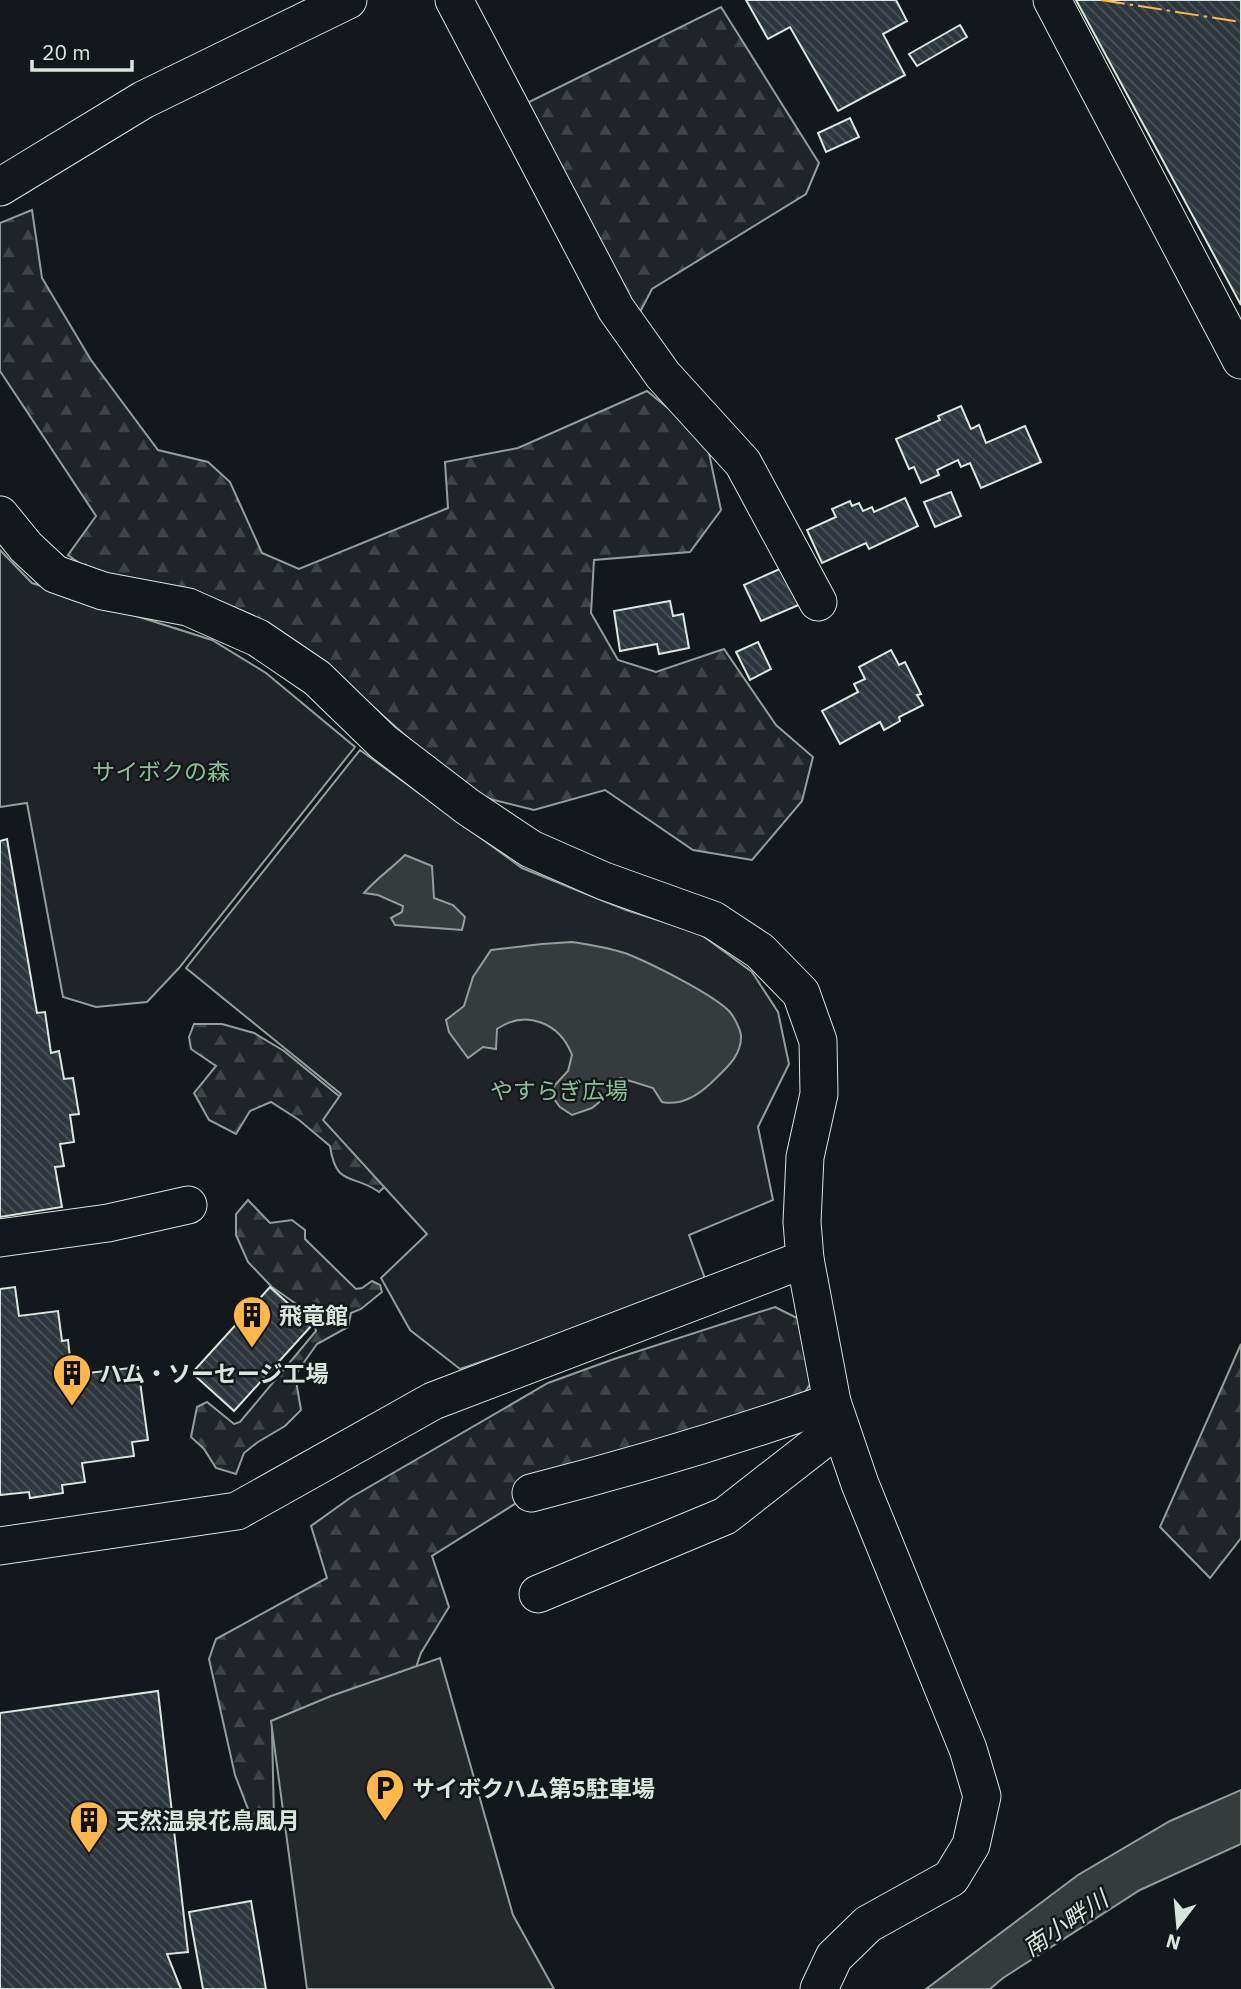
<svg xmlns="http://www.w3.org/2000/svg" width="1241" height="1989" viewBox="0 0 1241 1989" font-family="'IBM Plex Sans','Noto Sans JP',sans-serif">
<defs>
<pattern id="forest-firs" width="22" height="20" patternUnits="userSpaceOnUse" patternTransform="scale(1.75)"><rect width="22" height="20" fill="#202428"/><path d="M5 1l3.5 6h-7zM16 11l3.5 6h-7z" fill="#404447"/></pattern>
<pattern id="building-back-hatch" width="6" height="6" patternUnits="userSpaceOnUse" patternTransform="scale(1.75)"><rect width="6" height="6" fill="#2c363c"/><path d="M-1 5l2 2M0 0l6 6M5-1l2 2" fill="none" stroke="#4a5358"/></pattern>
</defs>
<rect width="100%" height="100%" fill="#14181c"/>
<g fill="url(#forest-firs)" stroke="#939e99" stroke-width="2">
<polygon points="721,7 819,163 806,194 652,289 638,316 521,106"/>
<polygon points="32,210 42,278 91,360 158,450 208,462 230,482 262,553 299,569 448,508 445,462 518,448 647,391 706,439 721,510 690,552 594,560 591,613 618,660 656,672 724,649 776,725 813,757 802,801 752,860 693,850 605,790 534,810 486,798 416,745 315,655 92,572 68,555 96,516 0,371 0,223"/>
<path d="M194 1024H222L254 1033 284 1051 356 1110 395 1177 379 1192C353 1173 336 1188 330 1146L299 1120 271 1102 250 1111 236 1134 209 1120 194 1093 216 1066 191 1049 189 1037Z"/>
<polygon points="248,1200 270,1223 292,1220 305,1230 305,1239 356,1289 362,1288 372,1281 380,1285 382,1292 361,1309 351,1313 348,1327 317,1344 295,1375 301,1410 285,1426 258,1442 244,1453 236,1474 216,1468 204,1449 191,1437 197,1407 207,1402 234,1424 240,1422 316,1331 312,1315 272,1287 248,1262 236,1235 236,1214"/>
<polygon points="775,1307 803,1321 814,1378 805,1392 518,1502 432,1556 449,1607 421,1653 413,1676 272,1730 274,1817 253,1822 235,1775 209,1659 216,1639 327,1578 311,1526 350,1498 548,1383 614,1359"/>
<polygon points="1241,1344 1241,1538 1210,1578 1160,1527"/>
</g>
<g fill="#202428" stroke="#939e99" stroke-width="2">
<polygon points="0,550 32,583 212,640 266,673 355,747 179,968 147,1002 96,1007 63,997 27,803 0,807"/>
<polygon points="360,750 522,868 626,910 699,933 752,972 778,1012 789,1064 758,1127 773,1200 689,1235 707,1284 460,1369 410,1330 381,1278 427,1234 323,1120 341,1094 186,968"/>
</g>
<polygon fill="#24282b" stroke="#939e99" stroke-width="2" points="440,1658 513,1915 554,1989 307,1989 271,1721 331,1696"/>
<g fill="#363b3e" stroke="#939e99" stroke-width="2">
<path d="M405 855 432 866 434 898 453 905 465 917 462 930 395 925 391 918 402 912 403 906 378 895 364 893C377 878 391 869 405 855Z"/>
<path d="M572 942C591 945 612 948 630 955 654 965 712 994 729 1011 734 1016 740 1029 741 1035 742 1057 724 1070 710 1084 697 1096 681 1106 662 1102L653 1088 621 1078 611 1082 608 1095 592 1108 572 1115 560 1107 551 1095 555 1085 568 1071 572 1055C560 1023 526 1009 497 1029L496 1049 483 1047 468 1058 449 1032 446 1020 464 1006 473 977 491 950 542 944Z"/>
<polygon points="1241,1790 1241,1844 1140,1890 1003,1978 990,1989 926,1989 1078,1875 1170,1821"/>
</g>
<g fill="url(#building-back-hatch)" stroke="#d8e6dc" stroke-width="2">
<polygon points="746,0 896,0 907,21 883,34 905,75 838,111 790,27 768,39"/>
<polygon points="1076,0 1241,0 1241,305"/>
<polygon points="960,25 967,37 917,66 909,54"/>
<polygon points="850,118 859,137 826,152 818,133"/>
<polygon points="961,406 971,429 979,425 986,443 1025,426 1041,462 981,488 970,463 961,467 958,460 937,470 939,475 921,483 914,467 909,469 896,439 940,420 938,416"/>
<polygon points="951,492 961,516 935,527 924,502"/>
<polygon points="905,498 918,526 869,549 866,543 822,563 807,530 836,517 832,509 850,501 852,506 859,503 863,511 872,507 874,512"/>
<polygon points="784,567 801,604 761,621 744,585"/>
<polygon points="670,601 673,616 683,614 689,648 659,654 657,644 620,651 614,611"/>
<polygon points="758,642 771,669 750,680 736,652"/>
<polygon points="891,650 899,665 905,662 921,694 917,695 923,705 899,717 900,721 884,730 880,722 840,744 822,711 858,692 854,684 865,679 859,667"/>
<polygon points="7,839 37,1013 45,1012 51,1053 59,1051 64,1079 73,1078 79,1114 70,1115 74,1142 60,1144 64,1166 55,1167 62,1207 0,1217 0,841"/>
<polygon points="15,1287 19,1316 58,1311 62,1341 68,1340 72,1375 138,1367 148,1440 132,1442 134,1456 82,1463 85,1482 62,1485 63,1493 30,1498 29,1492 0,1495 0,1289"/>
<polygon points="270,1287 312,1325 234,1411 192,1373"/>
<polygon points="158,1691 188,1952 167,1954 181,1989 0,1989 0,1713"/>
<polygon points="251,1901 266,1989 203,1989 189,1912"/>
</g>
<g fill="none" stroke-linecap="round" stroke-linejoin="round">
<g stroke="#d8e6dc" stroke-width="39">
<g id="minor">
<polyline points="454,0 616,309 663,375 743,463 818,602"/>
<polyline points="1052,0 1241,360"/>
<polyline points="0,187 143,100 348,0"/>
<polyline points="0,515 26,547 55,574 103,591 188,607 258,638 317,678 383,742 468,807 531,849 604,881 713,920 760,951 801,993 818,1041 819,1094 805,1157 802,1222 805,1259 832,1402 860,1484 968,1749 982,1796 971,1845 951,1878 868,1924 834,1957 819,1989"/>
<polyline points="0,1238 108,1223 188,1205"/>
<path d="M531 1493C633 1467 732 1437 832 1402"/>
<polyline points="0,1546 237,1511 433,1401 805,1259"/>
<polyline points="538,1594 725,1516 839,1427"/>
</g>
</g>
<use href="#minor" stroke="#14181c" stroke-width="37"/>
<polyline stroke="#ffb74d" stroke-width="2" stroke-dasharray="24 5 3.5 5" stroke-linecap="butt" points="1101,0 1241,22"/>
</g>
<defs>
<g id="building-pin" transform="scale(2.0125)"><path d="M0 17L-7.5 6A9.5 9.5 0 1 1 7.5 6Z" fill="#ffb74d" stroke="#14181c"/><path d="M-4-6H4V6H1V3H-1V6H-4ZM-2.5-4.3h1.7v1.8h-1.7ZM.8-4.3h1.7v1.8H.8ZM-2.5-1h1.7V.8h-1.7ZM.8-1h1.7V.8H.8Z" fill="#111"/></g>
<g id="parking-pin" transform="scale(2.0125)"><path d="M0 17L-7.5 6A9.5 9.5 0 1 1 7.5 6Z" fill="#ffb74d" stroke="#14181c"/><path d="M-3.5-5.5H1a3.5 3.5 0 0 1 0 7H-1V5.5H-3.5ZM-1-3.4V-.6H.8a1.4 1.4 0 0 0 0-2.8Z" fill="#111"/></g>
</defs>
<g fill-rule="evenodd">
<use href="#building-pin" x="252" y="1315"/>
<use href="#building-pin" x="72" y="1373"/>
<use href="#parking-pin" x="385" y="1788"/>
<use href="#building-pin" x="89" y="1820"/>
</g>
<g text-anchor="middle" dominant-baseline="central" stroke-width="5" stroke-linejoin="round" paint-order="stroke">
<g font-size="23" fill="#8ac095" stroke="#14181c">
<text x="161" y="771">サイボクの森</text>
<text x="559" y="1090">やすらぎ広場</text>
</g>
<g font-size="23" font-weight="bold" fill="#d8e6dc" stroke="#14181c" text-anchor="start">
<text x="279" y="1315">飛竜館</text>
<text x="99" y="1373">ハム・ソーセージ工場</text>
<text x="412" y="1788">サイボクハム第5駐車場</text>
<text x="116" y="1820">天然温泉花鳥風月</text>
</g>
<g font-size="24" font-style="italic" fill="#d8e6dc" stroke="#14181c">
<text transform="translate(1065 1923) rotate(-34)">南小畔川</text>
</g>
</g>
<g transform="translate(1178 1926) rotate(196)" stroke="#14181c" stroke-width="5" paint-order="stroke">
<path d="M0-5L12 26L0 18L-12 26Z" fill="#d8e6dc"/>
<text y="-10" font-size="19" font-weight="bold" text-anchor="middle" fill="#d8e6dc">N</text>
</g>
<path d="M32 60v10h100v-10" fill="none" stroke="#d8e6dc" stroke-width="3.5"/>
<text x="42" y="60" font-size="21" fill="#d8e6dc" stroke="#14181c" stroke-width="5" paint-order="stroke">20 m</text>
</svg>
